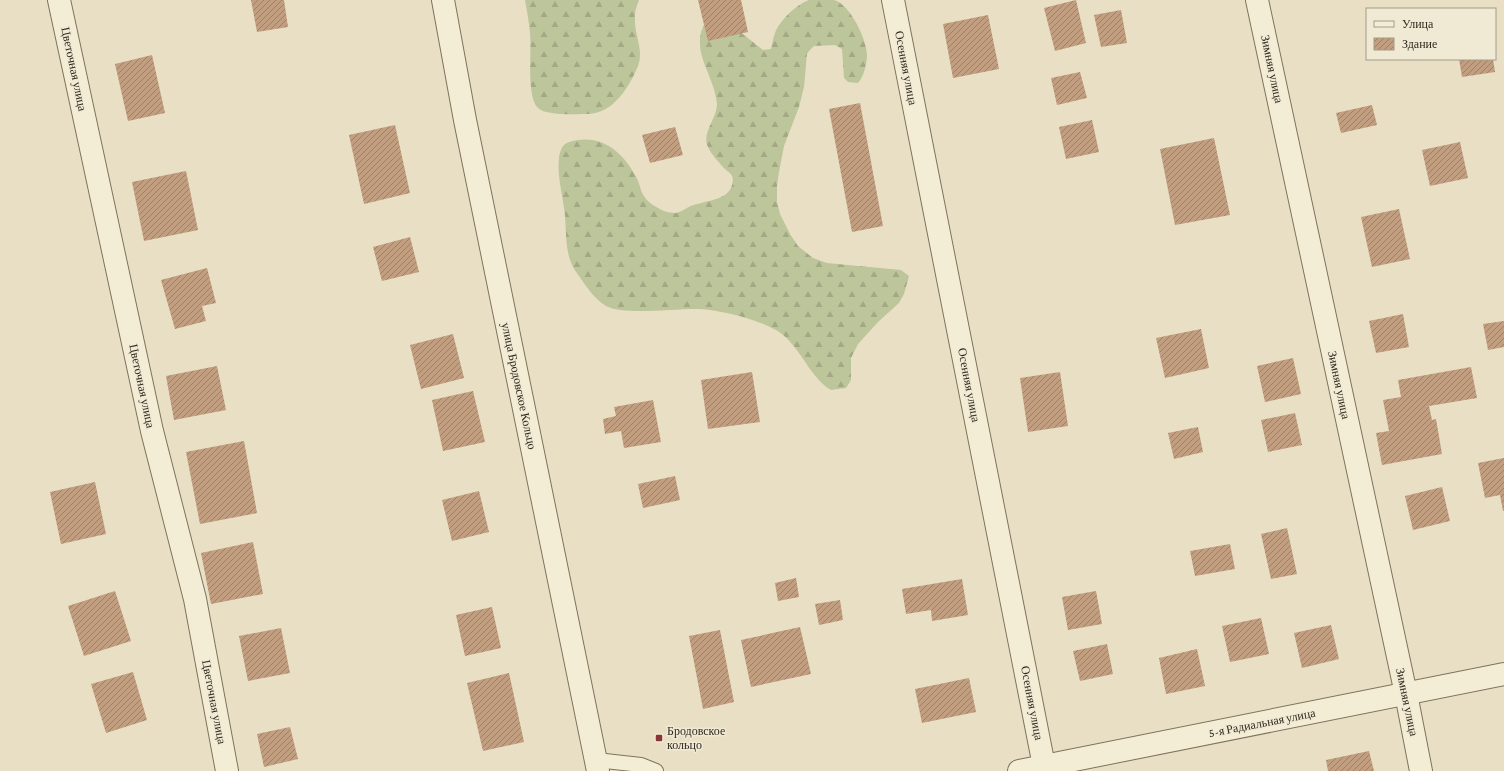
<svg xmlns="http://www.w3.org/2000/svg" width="1504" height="771" viewBox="0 0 1504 771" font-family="'Crimson Pro',serif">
<defs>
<pattern id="forest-firs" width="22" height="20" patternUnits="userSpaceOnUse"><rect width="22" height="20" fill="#bdc59a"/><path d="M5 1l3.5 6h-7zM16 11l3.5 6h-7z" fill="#a3a984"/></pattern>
<pattern id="building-hatch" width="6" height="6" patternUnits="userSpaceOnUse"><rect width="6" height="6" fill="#c19e7f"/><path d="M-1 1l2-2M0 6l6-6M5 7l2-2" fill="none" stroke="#9d8167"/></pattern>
</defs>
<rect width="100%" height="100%" fill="#e8dfc4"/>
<g fill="url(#forest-firs)">
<path d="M525 0H639C636 7 634 14 635 21 635 37 644 50 638 66 629 87 614 113 588 114 577 114 546 116 538 108 526 96 532 51 530 33 529 22 527 11 525 0Z"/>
<path d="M809 0C816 0 827 0 834 0 850 4 868 41 867 57 866 66 864 76 858 83L848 82 844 78 842 49 835 45 814 46 807 53 804 87 799 107 784 146 779 172 777 186V202L780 214 790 234 798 246 813 258 827 263 901 270 909 276 904 294 899 303 878 322 858 344 851 358V380L846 388 831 390C807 376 799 340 772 328 755 319 720 310 700 309 677 308 624 316 606 306 595 299 588 289 581 279 578 274 574 270 572 265 564 247 567 226 564 208 562 192 557 174 559 158 559 155 561 149 563 146 566 142 573 141 578 140 605 136 625 155 636 177 640 183 640 191 644 196 648 203 656 207 664 211 667 212 672 213 676 213 681 212 686 208 691 206 701 202 723 200 729 191 732 188 734 180 732 176 730 172 725 170 723 167 718 161 711 154 708 147 701 133 717 119 717 104 715 75 688 50 706 21L734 27 763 50 771 49C772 44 773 39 775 33 780 20 796 5 809 0Z"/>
</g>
<g fill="url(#building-hatch)">
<polygon points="251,0 284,0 288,27 257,32"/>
<polygon points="698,0 741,0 748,32 708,41"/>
<polygon points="1076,0 1086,43 1055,51 1044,8"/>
<polygon points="1121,10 1127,43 1101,47 1094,15"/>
<polygon points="988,15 999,69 953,78 943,24"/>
<polygon points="152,55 165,113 128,121 115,64"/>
<polygon points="1459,59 1493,59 1495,72 1462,77"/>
<polygon points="1080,72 1087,98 1057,105 1051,78"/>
<polygon points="860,103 883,226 852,232 829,109"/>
<polygon points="1372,105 1377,125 1341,133 1336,113"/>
<polygon points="1092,120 1099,152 1066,159 1059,127"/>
<polygon points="395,125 410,193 364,204 349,135"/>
<polygon points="675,127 683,155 650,163 642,135"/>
<polygon points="1214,138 1230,215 1175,225 1160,149"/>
<polygon points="1460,142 1468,178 1430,186 1422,150"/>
<polygon points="186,171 198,230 144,241 132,182"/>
<polygon points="1399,209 1410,259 1372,267 1361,217"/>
<polygon points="410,237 419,272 382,281 373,247"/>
<polygon points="207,268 216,303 202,306 206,321 175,329 161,280"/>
<polygon points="1403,314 1409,347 1376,353 1369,321"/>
<polygon points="1504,321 1504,347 1488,350 1483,324"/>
<polygon points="1201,329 1209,368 1165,378 1156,338"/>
<polygon points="453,334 464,378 421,389 410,345"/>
<polygon points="1293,358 1301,394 1265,402 1257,366"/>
<polygon points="217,366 226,410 174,420 166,376"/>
<polygon points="1471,367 1477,398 1429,406 1432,420 1436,419 1442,454 1382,465 1376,433 1389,431 1383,400 1401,397 1398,380"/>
<polygon points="752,372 760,422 708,429 701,380"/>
<polygon points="1060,372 1068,426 1028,432 1020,378"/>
<polygon points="473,391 485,442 443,451 432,400"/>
<polygon points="653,400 661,442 624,448 621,431 605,434 603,419 616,416 614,407"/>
<polygon points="1295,413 1302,445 1268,452 1261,420"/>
<polygon points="1198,427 1203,452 1174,459 1168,433"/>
<polygon points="244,441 257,513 200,524 186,452"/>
<polygon points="1504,458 1504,511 1503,511 1500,495 1485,498 1478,463"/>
<polygon points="675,476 680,500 643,508 638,484"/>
<polygon points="95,482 106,534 61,544 50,492"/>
<polygon points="1442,487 1450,521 1413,530 1405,496"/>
<polygon points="479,491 489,532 452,541 442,500"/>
<polygon points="1287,528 1297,574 1271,579 1261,534"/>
<polygon points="253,542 263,594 211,604 201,553"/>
<polygon points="1230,544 1235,569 1195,576 1190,551"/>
<polygon points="796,578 799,597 778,601 775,583"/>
<polygon points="962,579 968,615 932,621 931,610 906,614 902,589"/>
<polygon points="115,591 131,641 84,656 68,606"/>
<polygon points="1096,591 1102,624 1068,630 1062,597"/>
<polygon points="840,600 843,620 819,625 815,604"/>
<polygon points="492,607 501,648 465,656 456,615"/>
<polygon points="1261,618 1269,654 1230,662 1222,626"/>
<polygon points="1331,625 1339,659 1302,668 1294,633"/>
<polygon points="800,627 811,674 751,687 741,640"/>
<polygon points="281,628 290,673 248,681 239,636"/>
<polygon points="720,630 734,702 703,709 689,636"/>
<polygon points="1107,644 1113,674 1080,681 1073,651"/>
<polygon points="1197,649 1205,686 1166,694 1159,658"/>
<polygon points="133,672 147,720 106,733 91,684"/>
<polygon points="509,673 524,742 483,751 467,683"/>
<polygon points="969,678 976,712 922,723 915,689"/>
<polygon points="290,727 298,759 264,767 257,734"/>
<polygon points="1369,751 1374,771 1328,771 1326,760"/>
</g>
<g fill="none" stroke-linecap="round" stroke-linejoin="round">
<g stroke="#80725d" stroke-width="16">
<polyline id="service" points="596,760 641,765 656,771"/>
</g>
<g stroke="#80725d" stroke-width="24">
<g id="minor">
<polyline points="59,0 152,431 195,599 227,771"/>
<polyline points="443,0 465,120 598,771"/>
<polyline points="893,0 1045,771"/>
<polyline points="1257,0 1406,694 1421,771"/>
<polyline points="1019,771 1504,674"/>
</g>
</g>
<use href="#service" stroke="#f4edd6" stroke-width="14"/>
<use href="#minor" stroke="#f4edd6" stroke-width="22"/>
</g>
<rect fill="#883834" stroke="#f0e9d3" stroke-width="1.5" x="655" y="734" width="8" height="8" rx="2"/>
<g text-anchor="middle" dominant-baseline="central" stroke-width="3" stroke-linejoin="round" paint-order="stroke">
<g font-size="12" fill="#32291f" stroke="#f0e9d3">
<text transform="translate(906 68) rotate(79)">Осенняя улица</text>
<text transform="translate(74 69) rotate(78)">Цветочная улица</text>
<text transform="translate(1272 69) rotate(78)">Зимняя улица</text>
<text transform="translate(969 385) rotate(79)">Осенняя улица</text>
<text transform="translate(1339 385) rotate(78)">Зимняя улица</text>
<text transform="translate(142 386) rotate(78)">Цветочная улица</text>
<text transform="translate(519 386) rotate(78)">улица Бродовское Кольцо</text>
<text transform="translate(214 702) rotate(79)">Цветочная улица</text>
<text transform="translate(1407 702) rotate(78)">Зимняя улица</text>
<text transform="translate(1032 703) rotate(79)">Осенняя улица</text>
<text transform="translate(1262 723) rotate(-11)">5-я Радиальная улица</text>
</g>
<g font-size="12" fill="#32291f" stroke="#f0e9d3" text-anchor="start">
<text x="667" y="731">Бродовское<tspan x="667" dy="14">кольцо</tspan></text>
</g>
</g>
<rect x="1366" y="8" width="130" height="52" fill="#f0e9d3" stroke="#a49c8b"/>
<rect x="1374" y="21" width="20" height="6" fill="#f4edd6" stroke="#a49c8b"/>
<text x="1402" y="28" font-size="12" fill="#32291f">Улица</text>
<rect x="1374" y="38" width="20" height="12" fill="url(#building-hatch)" stroke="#a49c8b"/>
<text x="1402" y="48" font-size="12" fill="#32291f">Здание</text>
</svg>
